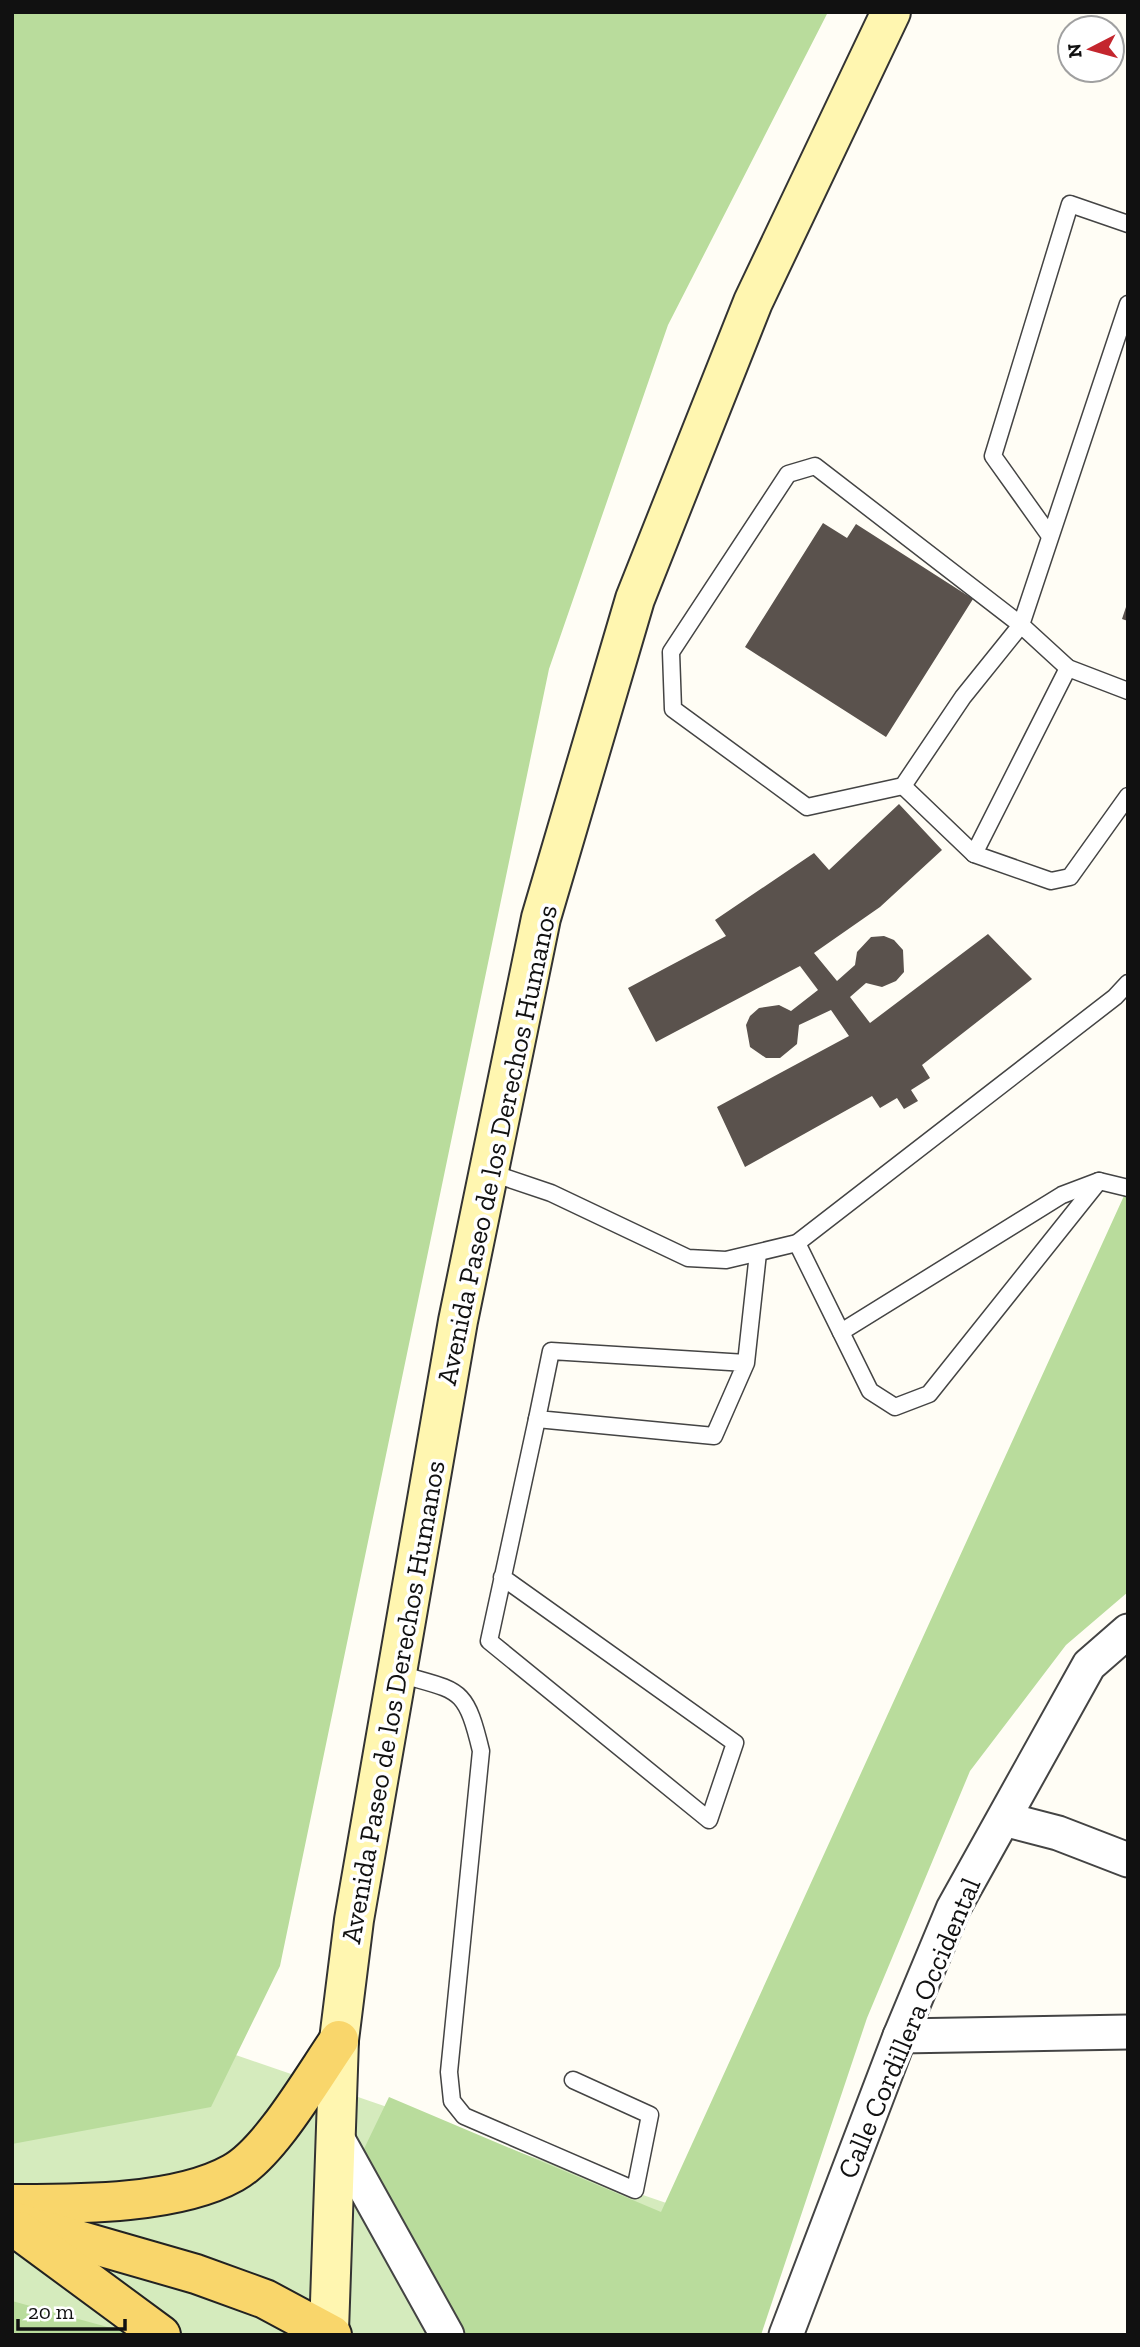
<svg xmlns="http://www.w3.org/2000/svg" width="1140" height="2347" viewBox="0 0 1140 2347" font-family="'Zilla Slab',serif">
<rect width="100%" height="100%" fill="#fffdf5"/>
<polygon fill="#d5ebbd" points="12,1978 672,2205 641,2335 12,2335"/>
<g fill="#b9dc9c">
<polygon points="12,12 828,12 668,325 549,669 280,1966 211,2107 12,2144"/>
<polygon points="1128,1187 1128,1592 1066,1645 970,1771 867,2018 761,2335 467,2335 361,2155 389,2097 661,2212"/>
<polygon points="12,2301 137,2335 12,2335"/>
</g>
<g fill="#5a524d">
<polygon points="823,523 847,538 856,524 973,599 886,737 745,647"/>
<polygon points="1127,604 1128,604 1128,621 1122,619"/>
<polygon points="899,804 942,850 880,907 814,953 837,981 855,965 857,952 871,937 884,936 894,940 903,950 904,972 896,981 882,987 866,983 850,997 870,1023 988,934 1032,979 922,1065 930,1078 911,1090 918,1101 904,1109 897,1098 880,1108 872,1096 745,1167 717,1107 849,1036 831,1010 799,1025 797,1044 780,1058 766,1058 750,1047 746,1025 750,1016 759,1008 779,1005 791,1011 818,990 800,966 656,1042 628,988 726,936 715,920 814,853 829,870"/>
</g>
<g fill="none" stroke-linecap="round" stroke-linejoin="round">
<g stroke="#444" stroke-width="19">
<g id="service">
<polyline points="1128,304 1021,625 963,697 903,786 807,807 673,709 671,652 788,474 815,466 1021,625 1068,668 1128,691"/>
<polyline points="1050,536 993,456 1070,204 1128,224"/>
<polyline points="903,786 974,854 1068,668"/>
<polyline points="974,854 1051,881 1070,877 1128,796"/>
<polyline points="489,1172 551,1193 688,1258 726,1260 797,1243 1115,997 1128,983"/>
<polyline points="797,1243 870,1391 895,1407 929,1394 1099,1181"/>
<polyline points="841,1332 1062,1195 1099,1181 1128,1188"/>
<polyline points="746,1363 551,1351 537,1419 714,1436 746,1363 758,1253"/>
<polyline points="502,1577 735,1743 709,1820 489,1641 537,1419"/>
<path d="M396 1673C459 1692 465 1684 481 1751L449 2072 452 2101 464 2116 635 2190 650 2115 573 2080"/>
</g>
</g>
<g stroke="#444" stroke-width="37">
<g id="minor">
<polyline points="1004,1819 1058,1833 1128,1860"/>
<polyline points="900,2036 1128,2032"/>
<polyline points="335,2134 447,2335"/>
<polyline points="786,2335 900,2036 953,1909 1089,1665 1128,1631"/>
</g>
</g>
<g stroke="#333" stroke-width="42">
<polyline id="secondary" points="329,2331 339,2040 354,1920 458,1321 541,918 635,599 753,302 891,12"/>
</g>
<g stroke="#222" stroke-width="42">
<g id="primary">
<path d="M12 2204C76 2204 176 2205 233 2173 270 2153 314 2076 339 2040"/>
<polyline points="12,2221 196,2274 265,2299 332,2335"/>
<polyline points="20,2231 161,2335"/>
</g>
</g>
<use href="#service" stroke="#fff" stroke-width="16"/>
<use href="#minor" stroke="#fff" stroke-width="33"/>
<use href="#secondary" stroke="#fff6b0" stroke-width="38"/>
<use href="#primary" stroke="#f9d66b" stroke-width="38"/>
</g>
<g text-anchor="middle" dominant-baseline="central" stroke-width="7" stroke-linejoin="round" paint-order="stroke">
<g font-size="28" fill="#111" stroke="#fff">
<text transform="translate(497 1145) rotate(-78)">Avenida Paseo de los Derechos Humanos</text>
<text transform="translate(393 1702) rotate(-80)">Avenida Paseo de los Derechos Humanos</text>
<text transform="translate(909 2028) rotate(-67)">Calle Cordillera Occidental</text>
</g>
</g>
<rect width="1140" height="2347" fill="none" stroke="#111111" stroke-width="28"/>
<g transform="translate(1091 49) rotate(264)"><circle r="33" fill="#ffffff" stroke="#a0a0a0" stroke-width="2"/>
<path d="M0-5L12 26L0 18L-12 26Z" fill="#c4262e"/>
<text y="-10" font-size="19" font-weight="bold" text-anchor="middle" fill="#111111">N</text>
</g>
<path d="M18 2319v10h107v-10" fill="none" stroke="#111111" stroke-width="3.5"/>
<text x="28" y="2319" font-size="21" fill="#111111" stroke="#ffffff" stroke-width="5" paint-order="stroke">20 m</text>
</svg>
